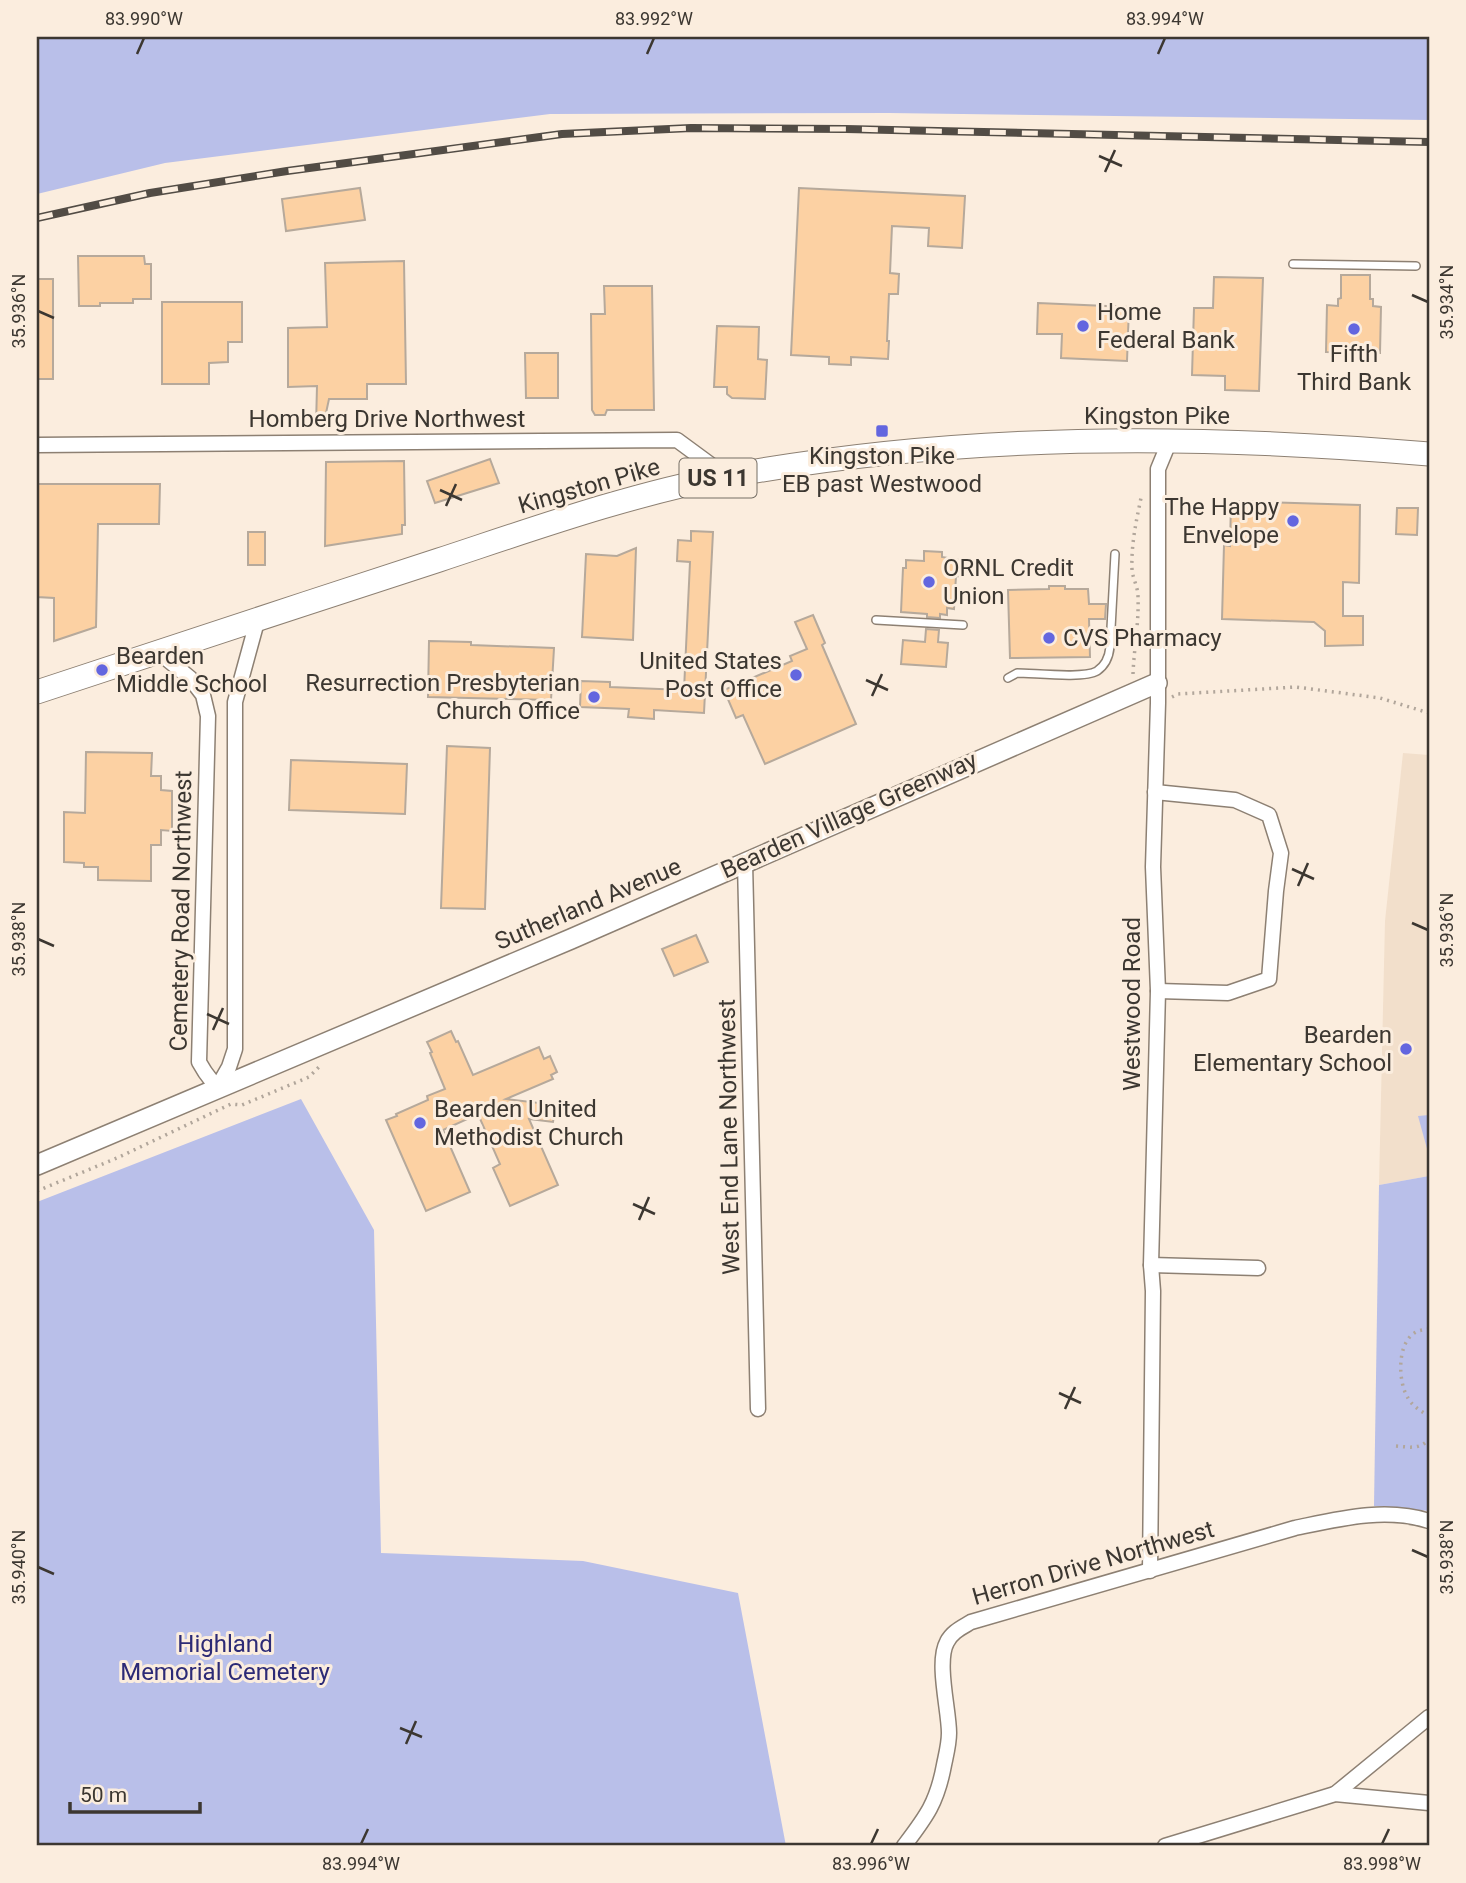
<svg xmlns="http://www.w3.org/2000/svg" width="1466" height="1883" viewBox="0 0 1466 1883" font-family="Roboto,sans-serif">
<rect width="100%" height="100%" fill="#fbedde"/>
<polygon fill="#f2dfcb" points="1403,753 1429,755 1429,1176 1379,1185 1385,921"/>
<g fill="#b9bfe9">
<polygon points="37,37 1429,37 1429,120 889,113 550,114 165,163 37,194"/>
<polygon points="301,1099 374,1230 381,1553 583,1561 738,1593 786,1846 37,1846 37,1202"/>
<polygon points="1429,1115 1429,1156 1418,1116"/>
<polygon points="1429,1176 1429,1511 1374,1506 1379,1185"/>
</g>
<g fill="#fcd1a3" stroke="#b6a99b" stroke-width="2">
<polygon points="360,188 365,220 286,231 282,199"/>
<polygon points="799,188 965,196 962,248 928,246 929,228 892,226 890,273 899,274 898,294 889,294 887,341 889,341 888,359 851,357 851,365 829,364 829,357 791,355"/>
<polygon points="78,256 144,256 145,264 151,264 151,299 133,299 133,303 100,303 100,306 79,306"/>
<polygon points="404,261 406,384 367,384 367,399 329,399 323,427 316,426 317,386 288,387 288,328 327,327 325,263"/>
<polygon points="1341,275 1370,275 1370,299 1373,299 1373,306 1381,307 1380,353 1326,352 1327,305 1338,306 1338,299 1341,298"/>
<polygon points="1214,277 1263,278 1259,391 1225,390 1225,376 1192,375 1194,308 1213,308"/>
<rect x="37" y="279" width="16" height="100"/>
<polygon points="604,286 652,286 654,410 607,410 605,415 595,415 592,410 591,314 605,314"/>
<polygon points="162,302 242,302 242,342 228,342 228,362 209,363 209,384 162,384"/>
<polygon points="1038,303 1129,307 1127,361 1061,358 1062,334 1037,334"/>
<polygon points="717,326 759,327 758,359 767,360 765,399 732,398 727,394 727,387 714,387"/>
<polygon points="525,353 558,353 558,398 526,398"/>
<polygon points="490,459 499,483 435,503 427,481"/>
<polygon points="404,461 405,525 402,525 402,534 325,546 326,462"/>
<polygon points="37,484 160,484 159,524 98,524 96,627 54,641 54,598 37,597"/>
<polygon points="1231,501 1360,505 1359,583 1343,582 1343,616 1363,616 1363,645 1325,646 1325,631 1314,622 1222,619 1224,545 1230,546"/>
<polygon points="1397,508 1418,508 1417,535 1396,534"/>
<polygon points="691,531 713,532 704,713 654,710 654,719 628,717 629,709 580,707 581,681 610,682 610,687 684,690 690,562 677,561 678,540 691,541"/>
<rect x="248" y="532" width="17" height="33"/>
<polygon points="636,548 633,640 582,637 586,554 617,556"/>
<polygon points="924,551 942,552 942,557 966,561 965,577 956,576 954,609 947,608 947,615 940,614 940,618 927,617 927,614 901,612 903,568 906,568 906,560 924,561"/>
<polygon points="1049,586 1065,586 1065,589 1088,589 1089,604 1106,604 1105,619 1089,619 1090,657 1010,658 1008,590 1049,589"/>
<polygon points="813,615 825,643 822,645 856,724 765,764 743,715 736,718 724,690 792,661 790,656 807,649 795,622"/>
<polygon points="926,629 939,630 938,642 948,643 946,667 901,664 903,640 925,642"/>
<polygon points="429,641 471,642 471,645 554,648 551,700 428,697"/>
<polygon points="447,746 490,748 485,909 441,908"/>
<polygon points="86,752 152,753 151,776 161,776 161,790 172,791 172,831 161,830 161,845 151,845 151,881 98,880 98,867 84,867 84,863 64,862 64,812 85,813"/>
<polygon points="291,760 407,764 405,814 289,810"/>
<polygon points="696,935 708,962 674,976 662,949"/>
<polygon points="451,1031 456,1042 458,1041 473,1075 539,1047 544,1059 550,1056 557,1072 551,1075 553,1079 506,1099 556,1105 553,1122 529,1119 558,1185 510,1206 493,1168 500,1164 478,1114 443,1130 470,1192 426,1211 386,1120 397,1116 396,1114 428,1100 427,1096 445,1089 430,1053 432,1052 427,1042"/>
</g>
<g fill="none" stroke-linecap="round" stroke-linejoin="round">
<g stroke="#8d8073" stroke-width="10">
<g id="lane">
<polyline points="1293,264 1416,266"/>
<polyline points="876,620 963,625"/>
<path d="M1008 678 1017 673C1034 673 1084 679 1097 671 1106 665 1109 657 1110 647L1115 554"/>
</g>
</g>
<g stroke="#8d8073" stroke-width="17">
<g id="street">
<polyline points="37,445 677,440 726,476"/>
<polyline points="157,651 190,678 203,695 208,716 199,1062 205,1072 217,1088 229,1067 235,1049 235,702 258,618"/>
<polyline points="1155,792 1235,800 1269,815 1281,853 1276,891 1269,979 1228,993 1158,991"/>
<polyline points="745,863 758,1409"/>
<polyline points="1151,1265 1258,1268"/>
<polyline points="1150,1571 1153,1291 1151,1265 1158,991 1153,867 1158,703 1158,469 1170,440"/>
<polyline points="1335,1794 1429,1717"/>
<path d="M904 1846C926 1817 937 1803 944 1765 946 1755 949 1744 949 1733 949 1710 936 1662 947 1642 952 1632 961 1628 971 1622L1295 1528C1339 1519 1385 1507 1429 1521"/>
<polyline points="1165,1846 1335,1794 1429,1803"/>
</g>
</g>
<g stroke="#8d8073" stroke-width="22">
<polyline id="secondary" points="37,1165 571,939 1157,683"/>
</g>
<g stroke="#8d8073" stroke-width="25">
<path id="primary" d="M37 692C170 647 305 604 439 560 533 529 631 494 728 476 959 433 1196 434 1429 454"/>
</g>
<g stroke="#b1a69b" stroke-width="3.5" stroke-dasharray="2 5" stroke-linecap="butt">
<path d="M1133 674C1134 648 1139 623 1138 597 1138 587 1133 579 1132 570 1131 545 1136 522 1141 498"/>
<polyline points="1172,697 1178,694 1296,687 1380,698 1429,713"/>
<polyline points="37,1191 117,1158 231,1104 242,1105 309,1077 319,1067"/>
<path d="M1429 1329C1423 1330 1418 1330 1413 1334 1397 1346 1398 1382 1408 1398 1413 1407 1421 1411 1429 1416"/>
<path d="M1396 1446C1409 1447 1420 1450 1429 1439"/>
</g>
<use href="#lane" stroke="#fff" stroke-width="7"/>
<use href="#street" stroke="#fff" stroke-width="14"/>
<use href="#secondary" stroke="#fff" stroke-width="19"/>
<use href="#primary" stroke="#fff" stroke-width="23"/>
<g stroke="#524c45" stroke-width="8">
<polyline id="rail" points="37,218 150,193 287,171 562,134 691,128 846,129 1429,142"/>
</g>
<use href="#rail" stroke="#fbedde" stroke-width="5" stroke-dasharray="16" stroke-linecap="butt"/>
</g>
<path fill="none" stroke="#3c3731" stroke-width="2.5" d="M137 54 144 38M647 54 654 38M1158 54 1165 38M1099 156 1122 166M1105 172 1115 150M1412 295 1428 302M38 311 54 318M440 490 462 500M446 506 456 484M866 680 888 690M872 696 882 674M1292 869 1314 879M1298 886 1308 863M1412 923 1428 930M38 939 54 946M207 1014 229 1024M213 1030 223 1008M633 1204 655 1214M639 1220 649 1197M1059 1393 1081 1403M1065 1409 1075 1387M1412 1550 1428 1557M38 1567 54 1574M400 1728 422 1737M406 1744 416 1721M361 1844 368 1829M871 1844 878 1829M1382 1844 1389 1829"/>
<g fill="#6366df" stroke="#fbedde" stroke-width="2.5">
<circle cx="1083" cy="326" r="7"/>
<circle cx="1354" cy="329" r="7"/>
<rect x="875" y="424" width="14" height="14" rx="3.5"/>
<circle cx="1293" cy="521" r="7"/>
<circle cx="929" cy="582" r="7"/>
<circle cx="1049" cy="638" r="7"/>
<circle cx="102" cy="670" r="7"/>
<circle cx="796" cy="675" r="7"/>
<circle cx="594" cy="697" r="7"/>
<circle cx="1406" cy="1049" r="7"/>
<circle cx="420" cy="1123" r="7"/>
</g>
<g text-anchor="middle" dominant-baseline="central" stroke-width="6" stroke-linejoin="round" paint-order="stroke">
<rect fill="#fbedde" stroke="#756e65" stroke-width="2" x="679.5" y="458.5" width="77" height="39" rx="5"/>
<g font-size="23" font-weight="bold" fill="#3c3731">
<text x="718" y="478">US 11</text>
</g>
<g font-size="24" fill="#3c3731" stroke="#fbedde" text-anchor="start">
<text x="1097" y="312">Home<tspan x="1097" dy="28">Federal Bank</tspan></text>
<text x="1354" y="354" text-anchor="middle">Fifth<tspan x="1354" dy="28">Third Bank</tspan></text>
<text x="882" y="456" text-anchor="middle">Kingston Pike<tspan x="882" dy="28">EB past Westwood</tspan></text>
<text x="1279" y="507" text-anchor="end">The Happy<tspan x="1279" dy="28">Envelope</tspan></text>
<text x="943" y="568">ORNL Credit<tspan x="943" dy="28">Union</tspan></text>
<text x="1063" y="638">CVS Pharmacy</text>
<text x="116" y="656">Bearden<tspan x="116" dy="28">Middle School</tspan></text>
<text x="782" y="661" text-anchor="end">United States<tspan x="782" dy="28">Post Office</tspan></text>
<text x="580" y="683" text-anchor="end">Resurrection Presbyterian<tspan x="580" dy="28">Church Office</tspan></text>
<text x="1392" y="1035" text-anchor="end">Bearden<tspan x="1392" dy="28">Elementary School</tspan></text>
<text x="434" y="1109">Bearden United<tspan x="434" dy="28">Methodist Church</tspan></text>
</g>
<g font-size="24" fill="#3c3731" stroke="#fbedde">
<text x="1157" y="416">Kingston Pike</text>
<text x="387" y="419">Homberg Drive Northwest</text>
<text transform="translate(589 486) rotate(-16)">Kingston Pike</text>
<text transform="translate(849 815) rotate(-24)">Bearden Village Greenway</text>
<text transform="translate(588 904) rotate(-23)">Sutherland Avenue</text>
<text transform="translate(181 911) rotate(-89)">Cemetery Road Northwest</text>
<text transform="translate(1132 1004) rotate(-90)">Westwood Road</text>
<text transform="translate(729 1137) rotate(-91)">West End Lane Northwest</text>
<text transform="translate(1093 1563) rotate(-16)">Herron Drive Northwest</text>
</g>
<g font-size="24" fill="#2c2a76" stroke="#fbedde">
<text x="225" y="1644">Highland<tspan x="225" dy="28">Memorial Cemetery</tspan></text>
</g>
</g>
<rect width="1466" height="1883" fill="none" stroke="#fbedde" stroke-width="77"/>
<path d="M70 1802v10h130v-10" fill="none" stroke="#3c3731" stroke-width="3.5"/>
<text x="80" y="1802" font-size="21" fill="#3c3731" stroke="#fbedde" stroke-width="5" paint-order="stroke">50 m</text>
<rect x="38" y="38" width="1390" height="1806" fill="none" stroke="#3c3731" stroke-width="2.5"/>
<g font-size="18" text-anchor="middle" fill="#3c3731">
<text x="144" y="25">83.990°W</text>
<text x="654" y="25">83.992°W</text>
<text x="1165" y="25">83.994°W</text>
<text transform="translate(1447 302) rotate(-90)" y="6">35.934°N</text>
<text transform="translate(19 311) rotate(-90)" y="6">35.936°N</text>
<text transform="translate(1447 930) rotate(-90)" y="6">35.936°N</text>
<text transform="translate(19 939) rotate(-90)" y="6">35.938°N</text>
<text transform="translate(1447 1557) rotate(-90)" y="6">35.938°N</text>
<text transform="translate(19 1567) rotate(-90)" y="6">35.940°N</text>
<text x="361" y="1870">83.994°W</text>
<text x="871" y="1870">83.996°W</text>
<text x="1382" y="1870">83.998°W</text>
</g>
</svg>
